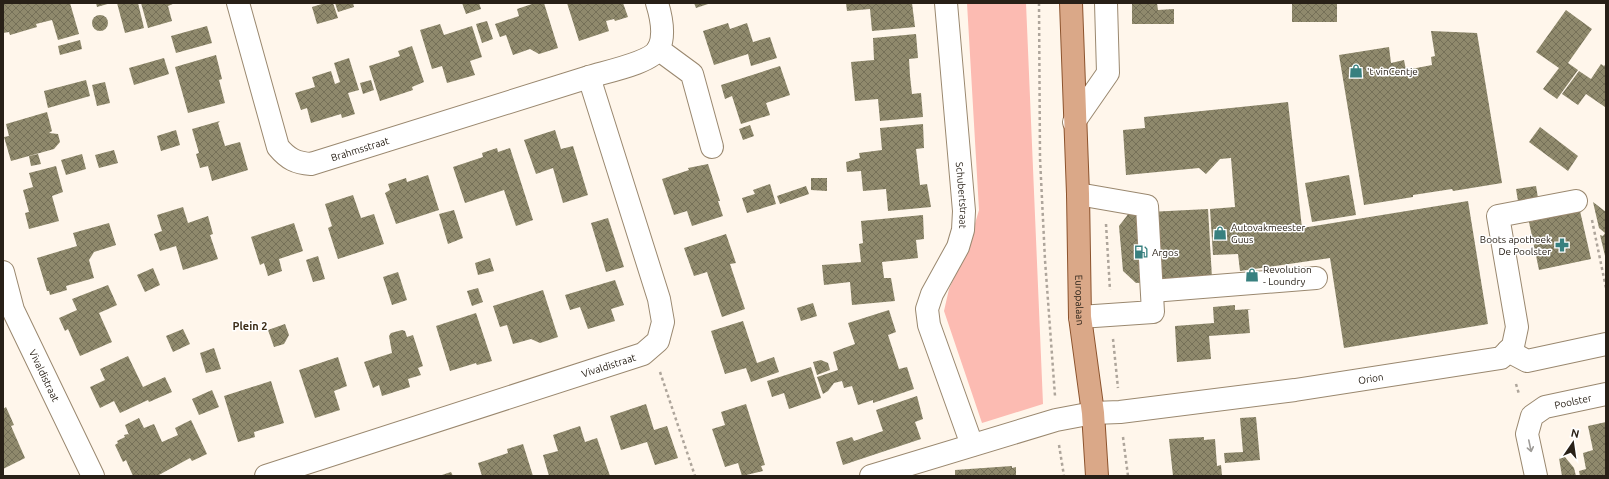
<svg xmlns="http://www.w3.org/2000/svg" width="1609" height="479" viewBox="0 0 1609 479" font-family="Ubuntu,sans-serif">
<defs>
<pattern id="building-cross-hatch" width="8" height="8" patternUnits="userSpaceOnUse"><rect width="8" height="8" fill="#8f896c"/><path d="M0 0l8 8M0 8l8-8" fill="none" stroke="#757058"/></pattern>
</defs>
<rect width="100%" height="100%" fill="#fff6eb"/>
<polygon fill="#fcbbb2" points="967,3 1026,3 1043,404 982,423 944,311 949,289 969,244 979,210"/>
<g fill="url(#building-cross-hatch)">
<polygon points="5,3 70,3 79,34 58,40 52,20 36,24 37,27 10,35 9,32 3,33 3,4"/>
<polygon points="96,3 111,3 97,7"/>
<polygon points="117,3 138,3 144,28 125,33"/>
<polygon points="141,3 175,3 168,6 172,21 148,28"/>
<polygon points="325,3 333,3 338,18 317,24 312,7"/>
<polygon points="335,3 353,3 354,7 338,12"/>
<polygon points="462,3 479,3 481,9 466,14"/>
<polygon points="535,3 544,3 558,48 539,54 530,49 513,55 506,35 500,37 495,24 519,16 517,9"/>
<polygon points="567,3 623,3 628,17 615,21 614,19 606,21 609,31 579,41"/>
<polygon points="694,3 711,3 696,8"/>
<polygon points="846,3 912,3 915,27 872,31 870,9 847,11"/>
<polygon points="1132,3 1157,3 1158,10 1174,9 1174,24 1132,24"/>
<rect x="1292" y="3" width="45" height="19"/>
<polygon points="1566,10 1592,29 1568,63 1578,70 1557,99 1543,89 1559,68 1536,52"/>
<circle cx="100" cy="23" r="8"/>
<polygon points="487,21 493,39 482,43 476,24"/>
<polygon points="728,23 730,29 747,23 753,42 770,37 777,58 751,66 748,54 714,65 703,31"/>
<polygon points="440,24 444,35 472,26 482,57 470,61 475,75 447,83 442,66 432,69 420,30"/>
<polygon points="207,26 212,43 176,53 171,36"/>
<polygon points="1431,31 1477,33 1502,183 1453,191 1452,189 1413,195 1413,197 1364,205 1339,55 1389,47 1391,63 1404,60 1406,70 1432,65 1431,57 1435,56"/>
<polygon points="916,34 918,58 909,59 910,76 912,94 921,93 923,117 880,121 878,99 855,101 851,62 874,60 873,38"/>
<polygon points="80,40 82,49 60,55 58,46"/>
<polygon points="412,46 424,82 412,87 413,90 380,101 369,66 400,56 398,51"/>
<polygon points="216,55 222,79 219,80 225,103 188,113 175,67"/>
<polygon points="164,58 169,74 134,85 129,68"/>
<polygon points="349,58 359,90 348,93 355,114 342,118 341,114 311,123 307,108 301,110 295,93 315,87 312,77 331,71 335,84 340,82 334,63"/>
<polygon points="1601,64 1604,66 1606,64 1605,107 1586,94 1578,105 1562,94 1579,71 1591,79"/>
<polygon points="780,66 790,95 766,103 770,115 741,124 732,96 725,99 721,85"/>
<polygon points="86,80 90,96 48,108 44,91"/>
<polygon points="371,80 374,90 363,94 360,83"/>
<polygon points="105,82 110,103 97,106 92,85"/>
<polygon points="1288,102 1302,228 1468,201 1488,324 1344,348 1330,258 1240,271 1238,254 1213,255 1210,209 1235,207 1231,158 1220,159 1206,174 1199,168 1126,175 1123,130 1145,128 1144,117"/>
<polygon points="47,112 52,131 49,133 58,134 60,142 54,149 11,161 4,137 9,136 6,124"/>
<polygon points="220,121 218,123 225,146 240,142 248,170 212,181 208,166 200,168 196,154 199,153 192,129"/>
<polygon points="923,124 924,148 916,149 920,185 927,184 931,207 888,211 886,189 863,191 861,171 847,172 846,162 860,158 859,153 882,150 880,128"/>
<polygon points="750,125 754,136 743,140 739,129"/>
<polygon points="1540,127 1578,156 1568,171 1529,142"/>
<polygon points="176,130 180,145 161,151 157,136"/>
<polygon points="555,130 561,149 573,146 588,195 563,203 553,168 536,174 524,140"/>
<polygon points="497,148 498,152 510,148 533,220 516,226 504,190 465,203 453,167 483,157 482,153"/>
<polygon points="114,150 118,163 99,168 95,155"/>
<polygon points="38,154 41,164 31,166 29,156"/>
<polygon points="82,154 86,169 66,175 61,160"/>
<polygon points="708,164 720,201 718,201 723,216 692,226 687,211 674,215 662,179 689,170 688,168"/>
<polygon points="56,166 63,192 52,196 59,221 29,229 25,213 29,212 23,190 33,187 29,173"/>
<polygon points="428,175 439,210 396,224 385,193 390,190 388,184 406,178 407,182"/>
<polygon points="1349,175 1356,215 1312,222 1305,183"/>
<polygon points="811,178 827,178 827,191 811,190"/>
<polygon points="770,184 776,204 747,213 742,198 755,194 753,190"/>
<polygon points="806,186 809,194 780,204 777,196"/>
<polygon points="1536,186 1538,198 1518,201 1516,189"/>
<polygon points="353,195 361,218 374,214 384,244 338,259 328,228 332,226 325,204"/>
<polygon points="1593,202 1606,212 1606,260 1600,235 1603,236 1605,233 1599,228"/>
<polygon points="183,207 188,223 208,216 213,234 210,235 218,259 183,270 176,246 160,251 154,234 162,231 157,215"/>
<polygon points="1208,209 1212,278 1136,283 1123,271 1119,226 1129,213"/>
<polygon points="454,210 463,238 448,244 439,214"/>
<polygon points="1580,211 1591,259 1539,270 1529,222"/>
<polygon points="923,215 924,239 916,240 918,258 882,262 884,278 891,278 895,301 852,305 850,282 824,285 822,265 861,262 859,244 863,243 861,221"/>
<polygon points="608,218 624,267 606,272 591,223"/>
<polygon points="109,223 116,245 94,252 89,260 94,278 66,286 67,290 50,295 49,291 47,291 37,258 77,246 73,233"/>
<polygon points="294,223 303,251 279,259 282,271 268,276 264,263 260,265 251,237"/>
<polygon points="726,234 736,263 730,264 745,309 722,317 707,272 694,276 684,248"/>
<polygon points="318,256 325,279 313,282 306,260"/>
<polygon points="490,258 494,271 478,275 475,263"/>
<polygon points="153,268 160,285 145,292 137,275"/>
<polygon points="398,272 407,300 392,305 383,277"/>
<polygon points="615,280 624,305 611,309 615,321 588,329 580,307 570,310 565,295"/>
<polygon points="108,285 117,305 99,313 112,342 80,356 68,329 65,331 59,318 77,310 72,299"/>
<polygon points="478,288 483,302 472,306 467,291"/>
<polygon points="543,290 558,337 540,343 531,339 513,344 507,325 500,327 493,306"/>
<polygon points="813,303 817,316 801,321 797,308"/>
<polygon points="1235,305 1235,310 1251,309 1248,310 1250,333 1209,336 1211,359 1177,362 1175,326 1214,323 1213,307"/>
<polygon points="889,310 896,332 888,335 899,369 907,367 914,389 873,403 873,400 858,405 852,386 844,388 842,381 834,383 828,391 823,394 817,377 838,370 833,352 855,344 848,323"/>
<polygon points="476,313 492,361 477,365 476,363 450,371 436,326"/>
<polygon points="743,321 757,363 774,357 779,372 751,382 746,368 725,374 711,331"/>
<polygon points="285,324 289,335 284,344 274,347 268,330"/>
<polygon points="183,329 190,344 173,352 166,336"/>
<polygon points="402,330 405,331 407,337 413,335 423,366 418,368 421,375 408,379 410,387 382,396 379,385 373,388 364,362 392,353 389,336 391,333"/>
<polygon points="214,348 221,369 206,373 200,353"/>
<polygon points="128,356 143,387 165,377 172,392 149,402 148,400 120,413 114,401 100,408 90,387 105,380 100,369"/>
<polygon points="338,357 347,386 334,391 340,410 315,418 299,370"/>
<polygon points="821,360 828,363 830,370 817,375 813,362"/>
<polygon points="811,367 821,398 789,409 784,393 772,397 767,381"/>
<polygon points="271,381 284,423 254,432 255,437 238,442 224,396"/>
<polygon points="212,390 219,407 199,415 192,399"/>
<polygon points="917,396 923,419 915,422 921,439 843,465 836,442 852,437 854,441 883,431 876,410"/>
<polygon points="646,404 654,430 667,426 678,458 655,465 647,442 621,450 610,416"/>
<polygon points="746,404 765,465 761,466 763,471 742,476 738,463 725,467 712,429 725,425 721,412"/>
<polygon points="6,407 14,425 11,426 25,458 3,469 3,409"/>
<polygon points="1256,417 1260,460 1225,463 1224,453 1243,452 1240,418"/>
<polygon points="139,418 144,428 154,424 162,442 178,435 175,428 191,420 207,454 192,461 190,458 157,476 133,476 126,460 123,462 115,445 118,443 117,441 125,437 124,435 128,434 129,435 125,425"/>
<polygon points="1606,422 1606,476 1580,476 1579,471 1586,469 1583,453 1593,450 1588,426"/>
<polygon points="580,426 585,442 597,438 610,476 549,476 543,455 558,451 553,435"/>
<polygon points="1204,437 1204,440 1215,439 1217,466 1221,465 1222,476 1173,476 1169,439"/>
<polygon points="523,444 533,476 482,476 478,463 508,453 507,449"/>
<polygon points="1565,457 1574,468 1576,476 1562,476 1559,458"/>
<polygon points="1012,466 1012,468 1016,467 1016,476 955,476 955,470"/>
<polygon points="451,472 453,476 439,476"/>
</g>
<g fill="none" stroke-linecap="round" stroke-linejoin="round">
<g stroke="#9a886f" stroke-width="24">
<g id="minor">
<path id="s1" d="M238 3 278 147C288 159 296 163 311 164L589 77"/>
<path id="s2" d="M946 3 964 211 963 230 958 247 932 294 927 309 929 325 972 445"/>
<polyline points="658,49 692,74 712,147"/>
<polyline points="1074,122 1108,73 1106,3"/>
<polyline points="1078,194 1147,206 1153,312 1080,317"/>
<path id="s3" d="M3 272 13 310 93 476"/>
<polyline points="1152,291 1316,278"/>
<polyline points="1508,351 1527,361 1606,344"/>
<path id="s4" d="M266 476 643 354 658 341 663 322 659 299 589 77C604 72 652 63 659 48 665 35 661 16 657 3"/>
<path id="s5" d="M871 476 1056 420 1093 413 1120 412 1295 390 1501 358 1513 346 1517 327 1498 216 1576 201"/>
<path id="s6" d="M1536 476 1527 434 1532 416 1545 407 1606 394"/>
</g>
</g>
<g stroke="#8c532d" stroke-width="24">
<g id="major">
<path id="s7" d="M1071 3 1078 194 1080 317 1093 413 1097 476"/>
</g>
</g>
<g stroke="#aea59b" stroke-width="2.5" stroke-dasharray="3 3" stroke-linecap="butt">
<polyline points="1039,3 1040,158 1045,260 1055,396"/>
<polyline points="1592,220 1606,288"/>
<polyline points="1106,224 1110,290"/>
<polyline points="1113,339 1118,388"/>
<polyline points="660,372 695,476"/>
<polyline points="1516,384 1519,394"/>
<polyline points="1123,437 1128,476"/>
<polyline points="1059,445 1064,476"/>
</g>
<use href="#minor" stroke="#fff" stroke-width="22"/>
<use href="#major" stroke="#daa888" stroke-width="22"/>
</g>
<defs><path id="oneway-shaft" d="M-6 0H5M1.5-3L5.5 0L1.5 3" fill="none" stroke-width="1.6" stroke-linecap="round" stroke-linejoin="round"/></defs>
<use stroke="#9e9b97" href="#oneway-shaft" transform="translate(1530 446) rotate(78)"/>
<defs>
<g id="shop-bare" transform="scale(1.08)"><path d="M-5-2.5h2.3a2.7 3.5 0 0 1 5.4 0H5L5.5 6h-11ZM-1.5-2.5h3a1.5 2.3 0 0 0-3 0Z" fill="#38807f" stroke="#fff" stroke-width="2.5" paint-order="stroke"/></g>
<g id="pharmacy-bare" transform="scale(1.08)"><path d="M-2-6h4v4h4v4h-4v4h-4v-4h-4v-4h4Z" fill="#38807f" stroke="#fff" stroke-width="2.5" paint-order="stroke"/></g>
<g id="fuel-bare" transform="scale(1.08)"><path d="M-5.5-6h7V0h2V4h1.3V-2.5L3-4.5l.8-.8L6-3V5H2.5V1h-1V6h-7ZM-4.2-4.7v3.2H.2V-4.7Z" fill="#38807f" stroke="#fff" stroke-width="2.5" paint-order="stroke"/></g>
</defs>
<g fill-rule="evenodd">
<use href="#shop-bare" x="1356" y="71"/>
<use href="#shop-bare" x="1220" y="233"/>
<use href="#pharmacy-bare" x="1562" y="245"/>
<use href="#fuel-bare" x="1141" y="252"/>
<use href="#shop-bare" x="1252" y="275"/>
</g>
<g text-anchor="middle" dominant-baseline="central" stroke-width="3" stroke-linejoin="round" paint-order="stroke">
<g font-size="10" fill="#282017" stroke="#fff" text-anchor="start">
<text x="1367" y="71">'t vinCentje</text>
<text x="1231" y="227">Autovakmeester<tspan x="1231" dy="12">Guus</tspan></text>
<text x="1551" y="239" text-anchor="end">Boots apotheek<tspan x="1551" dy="12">De Poolster</tspan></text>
<text x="1152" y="252">Argos</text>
<text x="1263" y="269">Revolution<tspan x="1263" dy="12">- Loundry</tspan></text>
</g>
<g font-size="10" fill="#282017" stroke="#fff">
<text stroke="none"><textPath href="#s1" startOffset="239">Brahmsstraat</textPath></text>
<text stroke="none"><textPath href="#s2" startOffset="193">Schubertstraat</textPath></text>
<text stroke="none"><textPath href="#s7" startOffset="297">Europalaan</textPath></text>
<text stroke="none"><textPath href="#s4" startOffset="360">Vivaldistraat</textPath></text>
<text stroke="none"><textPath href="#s3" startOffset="112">Vivaldistraat</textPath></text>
<text stroke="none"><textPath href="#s5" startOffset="511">Orion</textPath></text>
<text stroke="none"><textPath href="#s6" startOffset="106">Poolster</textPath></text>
</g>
<g font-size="11" font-weight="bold" fill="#3c2c16" stroke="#fff">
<text x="250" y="326">Plein 2</text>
</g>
</g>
<rect width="1609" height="479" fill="none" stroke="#282017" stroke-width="8"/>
<g transform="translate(1573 443) rotate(13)" stroke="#ffffff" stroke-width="3" paint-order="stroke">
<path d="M0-3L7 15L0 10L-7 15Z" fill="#282017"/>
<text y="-6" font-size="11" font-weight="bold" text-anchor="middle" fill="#282017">N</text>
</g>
</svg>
